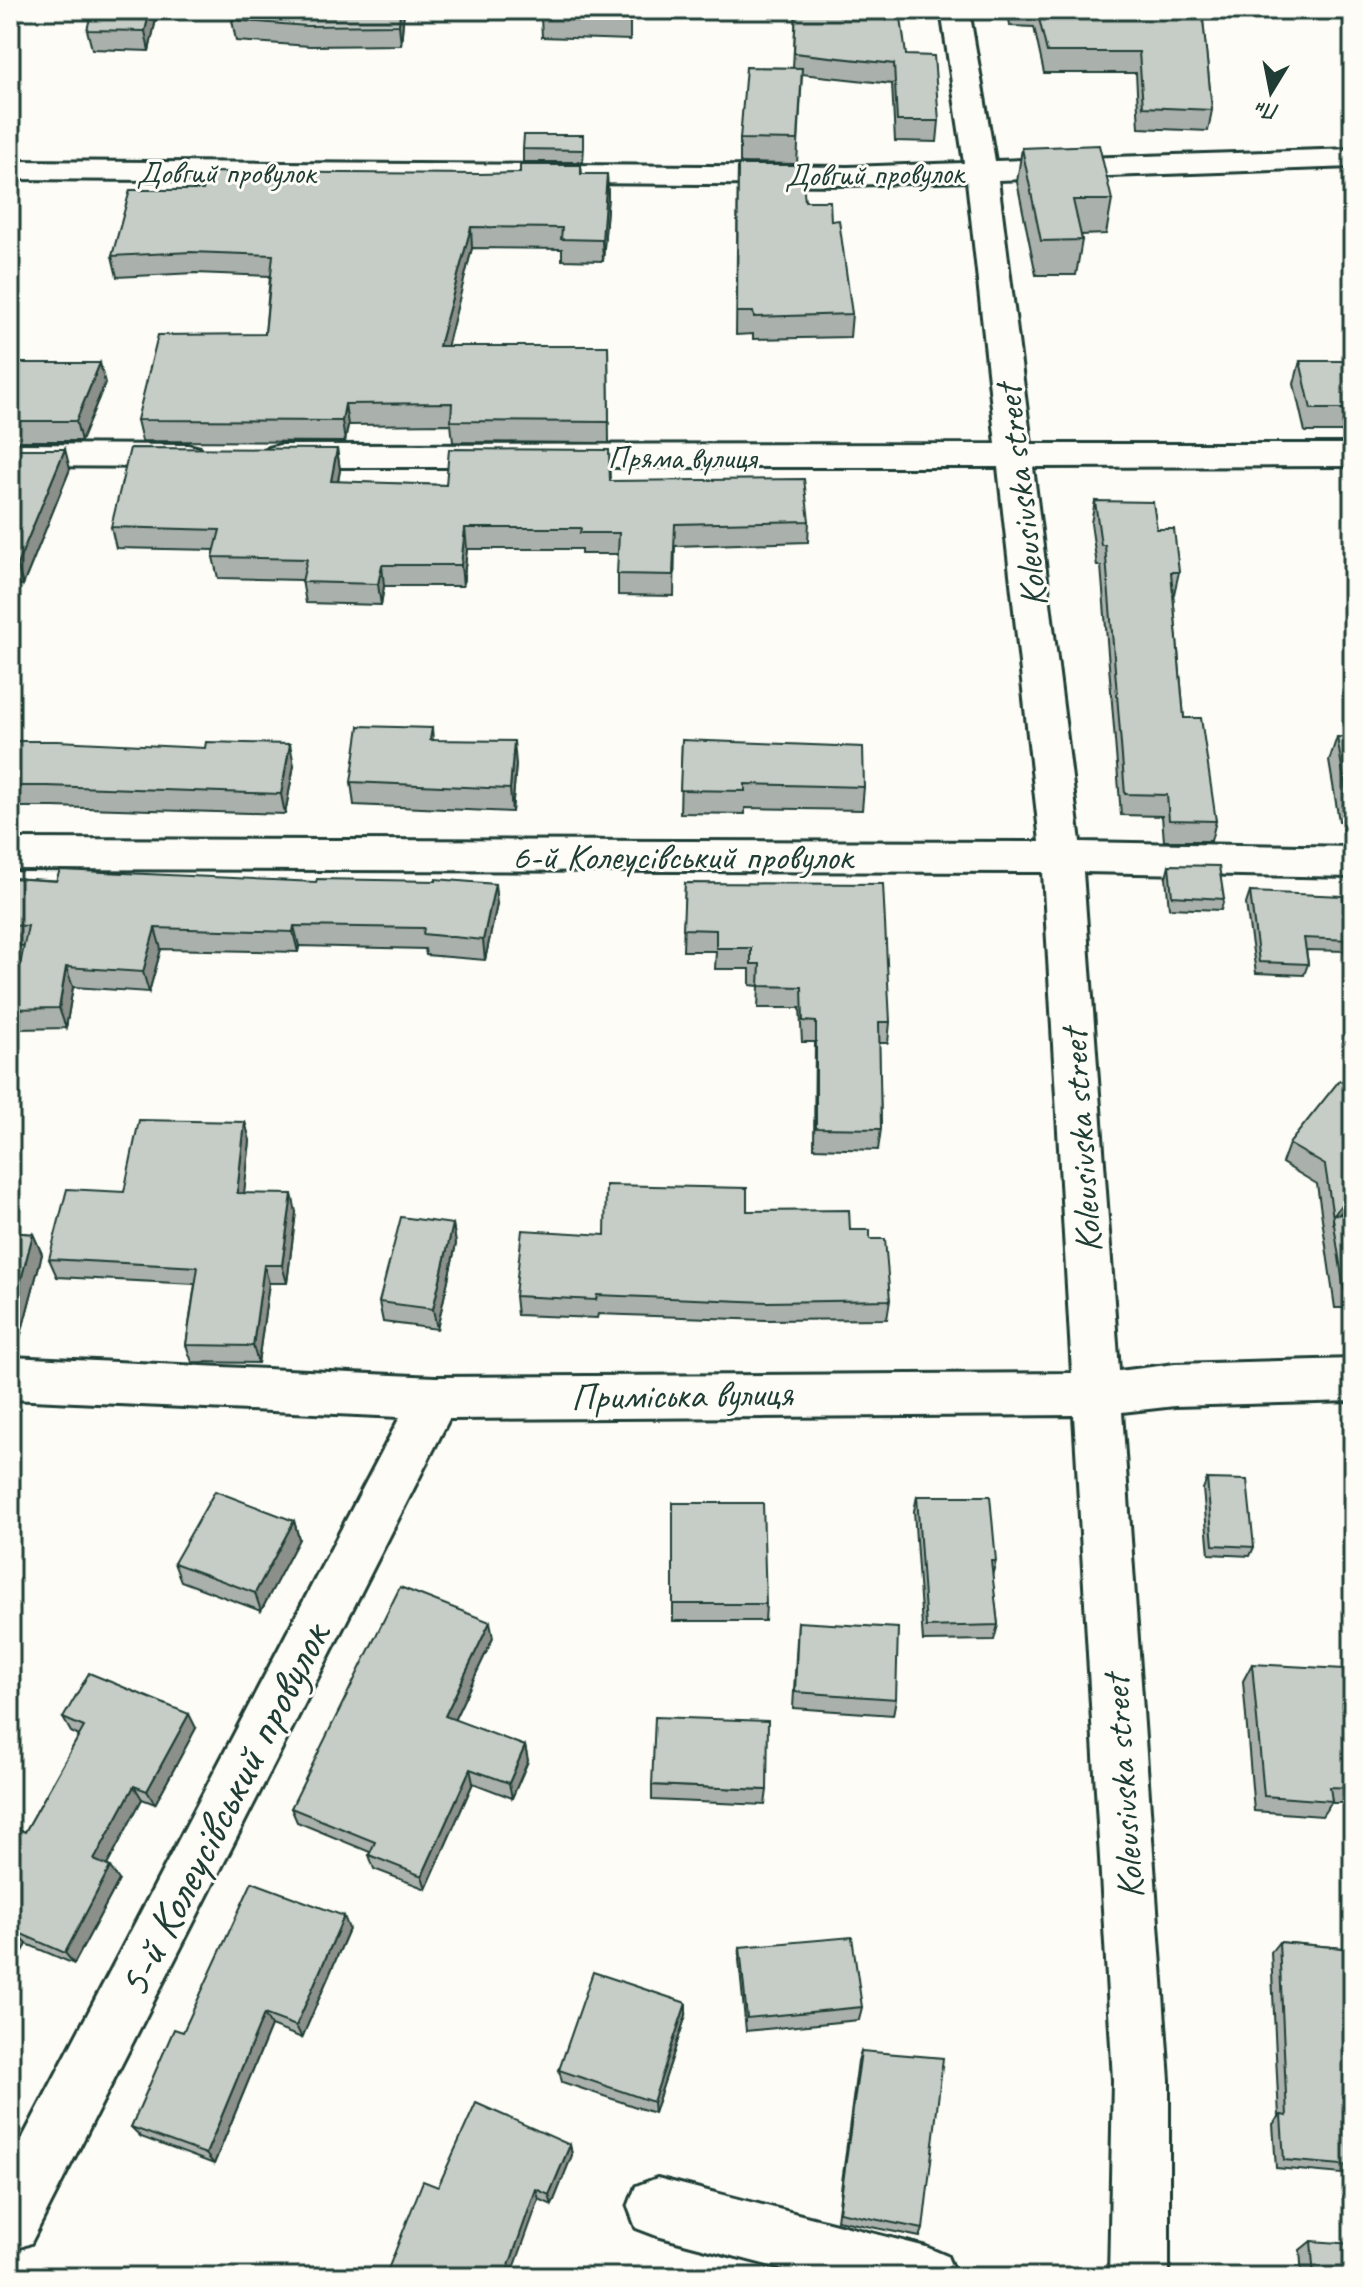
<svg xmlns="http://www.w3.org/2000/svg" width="1363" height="2287" viewBox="0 0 1363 2287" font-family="Caveat,sans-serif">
<rect width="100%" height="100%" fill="#fdfcf7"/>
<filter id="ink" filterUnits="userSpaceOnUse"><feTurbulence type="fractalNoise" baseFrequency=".0125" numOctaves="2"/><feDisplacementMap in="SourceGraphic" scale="16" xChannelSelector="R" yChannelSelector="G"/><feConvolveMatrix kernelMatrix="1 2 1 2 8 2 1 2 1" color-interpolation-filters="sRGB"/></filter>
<g filter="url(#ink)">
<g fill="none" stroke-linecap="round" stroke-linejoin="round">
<g stroke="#1f3d34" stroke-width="6">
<g id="minor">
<polygon points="941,10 969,10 995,161 1353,149 1353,167 998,180 1031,444 1353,444 1353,466 1033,467 1080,842 1353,847 1353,877 1083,872 1119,1371 1175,1364 1353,1359 1353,1401 1175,1406 1122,1412 1169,2080 1169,2277 1109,2277 1113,2080 1074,1415 449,1419 31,2243 10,2251 10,2162 400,1417 10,1399 10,1357 435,1377 1072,1373 1043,872 10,869 10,839 1040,842 998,467 280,467 268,464 263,456 268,448 280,445 996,444 967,181 848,185 10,179 10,161 848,167 964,163"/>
<polygon points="10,444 188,445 200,448 205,456 200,464 188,467 10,466"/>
<polygon points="657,2178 926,2247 947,2256 956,2277 813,2277 657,2236 636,2228 628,2207 636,2186"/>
</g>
</g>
<use href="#minor" fill="#fdfcf7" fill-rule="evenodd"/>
</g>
<g fill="#aab0ab" stroke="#1f3d34" stroke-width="2">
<polygon points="158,10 149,51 92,49 87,30"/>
<polygon points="235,10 404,10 401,45 310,46 236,41 232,20"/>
<polygon points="630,10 630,40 542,37 541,17"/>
<polygon points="796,10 906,55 939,121 937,142 895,141 892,84 802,74 797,164 740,163 740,139 793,68"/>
<polygon points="1008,10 1283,10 1281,17 1203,20 1212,110 1208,131 1139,128 1136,73 1044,73 1034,27 1010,26"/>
<polygon points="584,147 583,162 523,162 523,149"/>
<polygon points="1022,148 1112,200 1106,234 1081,235 1082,240 1076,275 1036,275 1017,182"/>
<polygon points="581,165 582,174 607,174 608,195 603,261 562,260 562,249 472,248 447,346 608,346 609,443 453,442 451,424 348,425 345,442 142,441 137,420 265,334 270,276 195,273 117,277 112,256 203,190 520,173"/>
<polygon points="738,165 805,201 831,221 852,314 850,337 753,339 753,334 736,335"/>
<polygon points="1300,361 1353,361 1353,432 1305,432 1294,384"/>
<polygon points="10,363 105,383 81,441 10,441"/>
<polygon points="10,449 70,469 23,585 10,584"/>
<polygon points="337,449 340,470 338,482 446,485 610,481 809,521 808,542 675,546 674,596 618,595 618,554 581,554 581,549 467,549 463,586 384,586 381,605 306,603 302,580 218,578 213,557 215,550 116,548 111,527"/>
<polygon points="1095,501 1157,529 1179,572 1174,594 1173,594 1184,718 1216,821 1211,841 1164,841 1162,816 1121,815 1101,566 1097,566 1091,523"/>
<polygon points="432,728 433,740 516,764 512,812 354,805 351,782"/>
<polygon points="1337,737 1353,738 1353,821 1339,821 1329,761"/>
<polygon points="682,740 864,787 862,810 745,808 745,814 680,813"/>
<polygon points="10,741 294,765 285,814 53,807 10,807"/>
<polygon points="1169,865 1224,899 1221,910 1169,908 1166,877"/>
<polygon points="10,878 497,904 485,960 426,955 425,949 299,946 298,952 161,949 149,992 73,987 66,1028 19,1029 11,1009 24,946 10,945"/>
<polygon points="685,883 890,1022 888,1043 879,1043 881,1129 878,1150 814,1148 815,1042 802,1042 800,1008 758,1008 759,986 750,985 750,969 715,969 716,951 683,951"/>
<polygon points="1250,892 1350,940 1345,951 1306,950 1308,964 1304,975 1256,973 1246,904"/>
<polygon points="1339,1081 1340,1214 1353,1215 1353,1308 1335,1308 1317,1184 1282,1163 1289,1144"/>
<polygon points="245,1122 250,1141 244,1193 296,1212 287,1283 269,1283 258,1363 192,1362 186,1345 195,1284 57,1277 49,1259 124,1192"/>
<polygon points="747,1211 850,1230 870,1239 890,1300 887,1319 766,1320 598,1314 597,1318 517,1315 515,1296 605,1235"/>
<polygon points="453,1224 456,1244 437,1329 383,1322 379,1302"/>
<polygon points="10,1232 33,1234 42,1254 21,1334 10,1334"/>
<polygon points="1207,1479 1254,1547 1250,1556 1209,1554 1203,1489"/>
<polygon points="917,1496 996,1561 992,1576 998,1625 994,1640 923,1641 914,1511"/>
<polygon points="673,1503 766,1604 765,1621 673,1621"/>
<polygon points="294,1521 299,1539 261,1611 181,1581 174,1563"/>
<polygon points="798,1622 896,1699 893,1715 793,1708"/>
<polygon points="493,1638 454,1720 525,1746 528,1761 512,1798 473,1783 426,1889 374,1869 369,1855 370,1852 297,1822 291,1808"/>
<polygon points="1252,1664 1353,1746 1353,1795 1347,1803 1331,1803 1322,1816 1254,1811 1243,1681"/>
<polygon points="63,1718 196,1728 155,1804 142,1799 107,1865 119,1880 74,1964 27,1944 10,1974 10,1826 25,1832 79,1736 71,1732"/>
<polygon points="652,1785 767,1790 765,1805 652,1800"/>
<polygon points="349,1929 302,2038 271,2026 214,2164 141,2137 131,2127 183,2032"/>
<polygon points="1279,1942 1353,1949 1353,2175 1276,2168 1273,2124 1279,2117 1271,1952"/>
<polygon points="740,1947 862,2007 859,2020 746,2031 739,1960"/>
<polygon points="686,2015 654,2113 562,2082 559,2070"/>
<polygon points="861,2051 923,2229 920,2237 837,2220 858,2061"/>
<polygon points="570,2145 572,2155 552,2205 539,2199 438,2187"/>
<polygon points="1311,2241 1353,2277 1302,2277 1300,2250"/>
</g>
<g fill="#8b908b" stroke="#1f3d34" stroke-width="2">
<polygon points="150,10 158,10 149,51 145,31"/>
<polygon points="400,10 404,10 401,45 399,25"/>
<polygon points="607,174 608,195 603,261 602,240"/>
<polygon points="471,227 472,248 442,368 439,346"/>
<polygon points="100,363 105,383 81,441 76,421"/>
<polygon points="345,404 348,425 345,442 342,421"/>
<polygon points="65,449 70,469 23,585 17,565"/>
<polygon points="337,449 340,470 334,502 331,481"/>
<polygon points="465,528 467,549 463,586 461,565"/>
<polygon points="382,565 384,586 381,605 378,584"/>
<polygon points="514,741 516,764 512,812 510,789"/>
<polygon points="290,744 294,765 285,814 281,794"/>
<polygon points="495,884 497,904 485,960 483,940"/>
<polygon points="294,926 299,946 298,952 293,932"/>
<polygon points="155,928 161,949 149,992 143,972"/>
<polygon points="66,967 73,987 66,1028 59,1008"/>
<polygon points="245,1122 250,1141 242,1211 237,1193"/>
<polygon points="1353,1189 1353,1197 1333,1222 1333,1216"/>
<polygon points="292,1194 296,1212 287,1283 282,1265"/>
<polygon points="453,1224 456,1244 437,1329 433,1309"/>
<polygon points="33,1234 42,1254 21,1334 12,1314"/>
<polygon points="264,1265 269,1283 258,1363 253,1346"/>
<polygon points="294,1521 299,1539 261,1611 255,1593"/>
<polygon points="490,1622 493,1638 449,1731 445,1716"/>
<polygon points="189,1714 196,1728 155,1804 147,1791"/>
<polygon points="525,1746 528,1761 512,1798 509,1783"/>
<polygon points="470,1769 473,1783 426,1889 422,1876"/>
<polygon points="134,1786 142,1799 103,1873 94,1860"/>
<polygon points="110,1867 119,1880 74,1964 65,1953"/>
<polygon points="344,1916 349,1929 302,2038 296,2026"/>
<polygon points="17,1932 27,1944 10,1974 10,1945"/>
<polygon points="686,2003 686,2015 654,2113 653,2102"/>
<polygon points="264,2014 271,2026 214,2164 206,2154"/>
<polygon points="570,2145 572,2155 552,2205 549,2195"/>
<polygon points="536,2189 539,2199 511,2277 505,2277"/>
</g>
<g fill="#c6cdc7" stroke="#1f3d34" stroke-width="2">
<polygon points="92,10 150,10 145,31 87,30"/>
<polygon points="235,10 400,10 399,25 307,26 232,20"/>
<polygon points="542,10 630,10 630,19 541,17"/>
<polygon points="796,10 900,10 906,55 934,56 939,121 897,121 894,64 794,53"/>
<polygon points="1037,10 1202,10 1212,110 1143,107 1139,52 1047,52"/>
<polygon points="746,67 802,68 798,140 740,139"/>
<polygon points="524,135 583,135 583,150 523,149"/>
<polygon points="1099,145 1112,200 1073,200 1082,240 1041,241 1022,148"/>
<polygon points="520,165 581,165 581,174 607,174 602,240 561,239 562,228 471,227 439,346 608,346 609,422 451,421 452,403 345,404 342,421 137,420 158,335 265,334 273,255 191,252 112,256 130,190 203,190 207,172 480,174 520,173"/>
<polygon points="738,165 801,165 805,201 830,201 831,221 839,220 852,314 754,317 753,312 737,312"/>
<polygon points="1300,361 1353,361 1353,409 1311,409"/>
<polygon points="10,363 100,363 76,421 10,421"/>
<polygon points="130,448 337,449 331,481 446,485 449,449 609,450 610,481 804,479 809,521 675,524 673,575 617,574 619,533 580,533 581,528 465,528 461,565 382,565 378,584 302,582 307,559 213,557 220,530 111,527"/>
<polygon points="10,449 65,449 17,565 10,565"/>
<polygon points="1095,501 1153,502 1157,529 1174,529 1179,572 1171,572 1184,718 1201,718 1216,821 1169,820 1167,795 1125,794 1105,545 1101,545"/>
<polygon points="359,726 432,728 430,740 514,741 510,789 351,782"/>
<polygon points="1337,737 1353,738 1353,798 1347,798"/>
<polygon points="682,740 863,747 864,787 745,784 745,791 680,790"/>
<polygon points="10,741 57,741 205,748 206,742 290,744 281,794 47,786 10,786"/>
<polygon points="1169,865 1219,866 1224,899 1172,896"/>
<polygon points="60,870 316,882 317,879 436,881 436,879 495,884 483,940 423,934 424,928 294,926 293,932 155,928 143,972 66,967 59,1008 11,1009 28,926 10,925 10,878 56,881"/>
<polygon points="685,883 883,884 890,1022 879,1022 881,1129 816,1128 816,1022 803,1021 802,987 759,986 760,964 751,964 751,948 716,948 716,930 683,929"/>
<polygon points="1250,892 1343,896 1350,940 1304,938 1308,964 1259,962"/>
<polygon points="1339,1081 1353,1082 1353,1189 1334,1214 1353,1215 1353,1290 1344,1290 1325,1165 1289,1144"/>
<polygon points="139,1120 245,1122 237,1193 292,1194 282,1265 264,1265 253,1346 186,1345 198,1267 49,1259 67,1189 124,1192"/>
<polygon points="606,1185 747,1188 747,1211 849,1210 850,1230 870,1230 870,1239 885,1239 890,1300 767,1302 597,1295 596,1300 515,1296 522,1230 605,1235"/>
<polygon points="401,1217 453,1224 433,1309 379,1302"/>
<polygon points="10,1232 33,1234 12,1314 10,1314"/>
<polygon points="1207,1479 1247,1480 1254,1547 1213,1545"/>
<polygon points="215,1491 294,1521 255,1593 174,1563"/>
<polygon points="917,1496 990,1496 996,1561 991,1561 998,1625 926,1627"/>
<polygon points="673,1503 763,1503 766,1604 673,1604"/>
<polygon points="400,1587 490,1622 445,1716 525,1746 509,1783 470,1769 422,1876 369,1855 375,1842 291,1808"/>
<polygon points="798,1622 898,1628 896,1699 795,1692"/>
<polygon points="1252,1664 1344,1669 1353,1746 1353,1788 1330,1787 1332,1801 1264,1796"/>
<polygon points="89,1673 189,1714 147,1791 134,1786 94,1860 110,1867 65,1953 17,1932 10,1945 10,1826 25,1832 84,1727 63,1718"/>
<polygon points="655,1717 768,1721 767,1790 652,1785"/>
<polygon points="252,1882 344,1916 296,2026 264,2014 206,2154 131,2127 174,2029 183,2032"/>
<polygon points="852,1937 862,2007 747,2018 740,1947"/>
<polygon points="1279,1942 1353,1949 1353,2166 1284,2160 1281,2115 1287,2116"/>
<polygon points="593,1972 686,2003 653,2102 559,2070"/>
<polygon points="861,2051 943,2058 923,2229 839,2212"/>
<polygon points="476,2103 570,2145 549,2195 536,2189 505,2277 385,2277 423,2181 438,2187"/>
<polygon points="1311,2241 1353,2244 1353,2277 1314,2277"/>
</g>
</g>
<g text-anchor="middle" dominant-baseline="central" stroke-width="6" stroke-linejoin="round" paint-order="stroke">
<g font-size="32" fill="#1f3d34" stroke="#fdfcf7">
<text x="226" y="172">Довгий провулок</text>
<text transform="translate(874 174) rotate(-1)">Довгий провулок</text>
<text x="682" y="457">Пряма вулиця</text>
</g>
<g font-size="38" fill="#1f3d34" stroke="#fdfcf7">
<text transform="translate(1021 496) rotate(-97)">Koleusivska street</text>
<text x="682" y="856">6-й Колеусівський провулок</text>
<text transform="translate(1081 1141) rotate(-94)">Koleusivska street</text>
<text transform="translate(682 1395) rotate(-1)">Приміська вулиця</text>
<text transform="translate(1123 1787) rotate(-94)">Koleusivska street</text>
</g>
<g font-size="46" fill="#1f3d34" stroke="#fdfcf7">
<text transform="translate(223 1810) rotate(-63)">5-й Колеусівський провулок</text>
</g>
</g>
<rect width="1363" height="2287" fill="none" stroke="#fdfcf7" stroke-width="40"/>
<rect x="20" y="20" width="1323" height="2247" fill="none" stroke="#1f3d34" stroke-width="3" filter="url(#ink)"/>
<g transform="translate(1271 92) rotate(190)" stroke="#fdfcf7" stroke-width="6" paint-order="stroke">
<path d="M0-6L14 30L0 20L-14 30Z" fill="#1f3d34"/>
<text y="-12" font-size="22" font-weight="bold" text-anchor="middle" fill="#1f3d34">Пн</text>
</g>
</svg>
